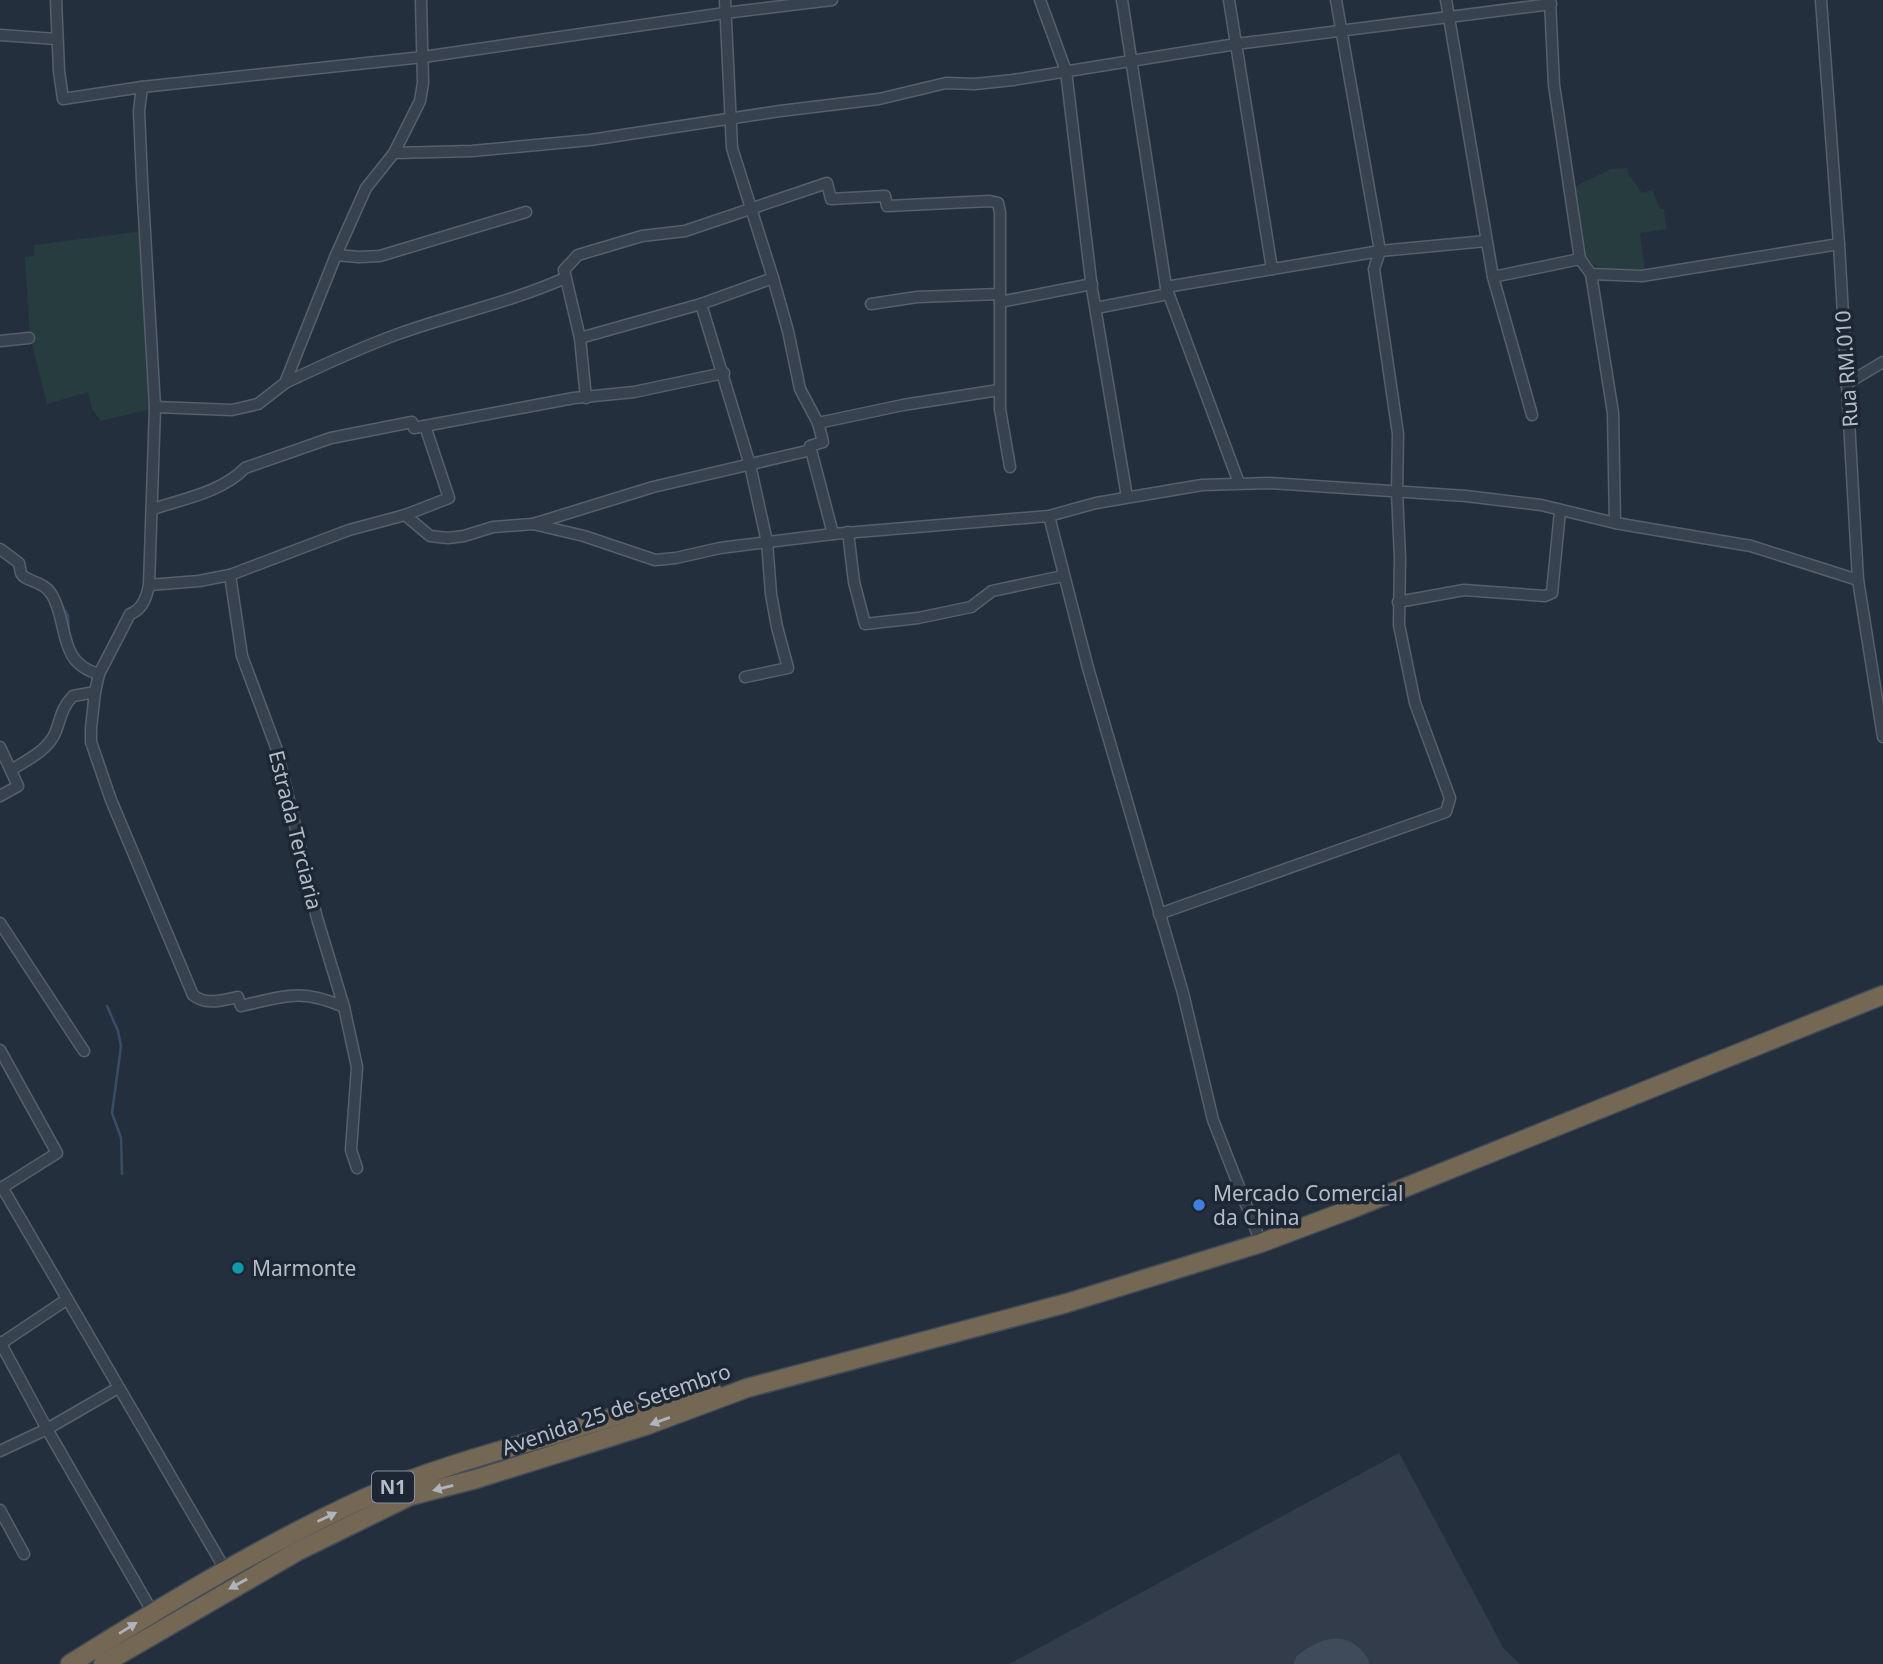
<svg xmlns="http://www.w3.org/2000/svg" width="1883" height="1664" viewBox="0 0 1883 1664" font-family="'Noto Sans',sans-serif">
<rect width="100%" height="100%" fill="#242f3e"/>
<polygon fill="#323c4b" points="1399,1453 1504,1649 1520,1664 1009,1664"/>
<g fill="#263c3f">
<path d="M1627 168 1629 175 1642 193 1652 190 1660 209H1664L1666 229 1640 233 1645 271C1625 273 1594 272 1582 254L1572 188 1611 169Z"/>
<polygon points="143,231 155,408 101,421 92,409 88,392 47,404 30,336 25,257 34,256 34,245"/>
</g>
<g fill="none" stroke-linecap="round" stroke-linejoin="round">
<g stroke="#394c67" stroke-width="2.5">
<polyline points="61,604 68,616 69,634"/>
<polyline points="107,1006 118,1031 121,1046 112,1113 121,1138 122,1174"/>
</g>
<path stroke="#3f4a5a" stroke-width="26" d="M1307 1664C1324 1652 1342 1643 1356 1664"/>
<g stroke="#565f6c" stroke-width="13">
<g id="street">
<polyline points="56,0 59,71 63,99 142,87 423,57 725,13 832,0"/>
<polyline points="725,0 732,148 773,278 788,331 800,389 818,423 903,405 999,390"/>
<polyline points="1040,0 1066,71 1092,289 1127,497"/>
<polyline points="1122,0 1166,287 1239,483"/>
<polyline points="1229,0 1272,269"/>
<polyline points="1446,0 1493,277 1532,415"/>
<polyline points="1550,0 1554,85 1580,259"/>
<polyline points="1821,0 1839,244 1858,580 1883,737"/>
<polyline points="0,35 56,39"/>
<path d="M142 87 139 111 142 180 155 407 149 585C147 596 142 610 130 614L99 674 95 692 91 728V742L111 800 193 995C207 1006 222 1000 238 997L241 1006C285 996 301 988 344 1007"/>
<polyline points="394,153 472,151 590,140 780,111 879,99 946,83 975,84 1013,80 1236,44 1551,4"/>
<polyline points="336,255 359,257 380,256 526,212"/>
<polyline points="1591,274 1613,413 1615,523"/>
<polyline points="1493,277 1580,259 1591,274 1642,276 1839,244"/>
<polyline points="1166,287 1380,251 1486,241"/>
<polyline points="1000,302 1092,284"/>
<polyline points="701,304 750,465 767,542 771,594 777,627 788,668 745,677"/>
<polyline points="871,304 917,297 1000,294"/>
<polyline points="1096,308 1168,294"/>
<polyline points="580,338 701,304 773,278"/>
<polyline points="0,341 29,338"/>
<path d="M285 383C323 365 359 348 398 334 454 314 511 302 565 278"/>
<polyline points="1846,384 1883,362"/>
<polyline points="586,398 580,338 564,270 578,255 642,236 685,231 827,183 831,199 885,196 887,206 990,201 998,203 1000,212 1000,409 1010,467"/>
<polyline points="155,407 232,410 258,404 285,383 336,255 366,188 394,153 420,101 423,83 421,0"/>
<polyline points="811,450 833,534"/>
<path d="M153 509C183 499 222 492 245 468L331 438 412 422 414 428 574 398 634 392 724 373"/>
<polyline points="405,515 430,536 448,538 464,536 493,527 533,524 584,536 655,560 676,558 720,548 833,534 1049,516 1096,503 1202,485 1269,483 1466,496 1541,505 1615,523 1751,546 1858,580"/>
<polyline points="1049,516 1088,668 1183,993 1213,1120 1261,1243"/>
<polyline points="533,524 653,487 811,450 810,446 823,442 818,423"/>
<polyline points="848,532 854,582 865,624 918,618 971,607 992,591 1063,576"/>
<path d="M0 549 19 563C20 566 20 570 21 573 25 582 43 580 52 595 69 624 57 663 99 674"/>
<polyline points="230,575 349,530 405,515 449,498 425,426"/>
<polyline points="149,585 199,581 230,575 242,656 277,750 317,918 344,1007 357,1067 351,1150 357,1168"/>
<polyline points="1398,602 1464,590 1545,596 1552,593 1560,511"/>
<polyline points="0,747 18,786 0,796"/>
<path d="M11 770C27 760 49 750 56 731 61 717 62 707 73 696L95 692"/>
<polyline points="1159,914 1446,812 1450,798 1415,703 1399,625 1400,558 1397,492 1398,434 1374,269 1380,251 1336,0"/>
<polyline points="0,923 84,1051"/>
<polyline points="0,1050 57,1153 0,1189"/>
<polyline points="2,1187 226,1571"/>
<polyline points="0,1342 47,1429 153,1613"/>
<polyline points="0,1344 66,1300"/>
<polyline points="0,1451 47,1429 118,1388"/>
<polyline points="0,1510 24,1554"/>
</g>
</g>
<g stroke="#434c59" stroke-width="21">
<g id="highway">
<path d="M70 1664C166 1604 263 1545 365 1498 428 1470 495 1452 561 1433 612 1418 662 1400 714 1393"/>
<polyline points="103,1664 298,1551 410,1496 476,1479 645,1426 747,1388 1067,1303 1261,1243 1354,1208 1883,995"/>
</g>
</g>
<use href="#street" stroke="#38414e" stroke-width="10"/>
<use href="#highway" stroke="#746855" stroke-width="18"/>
</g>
<defs><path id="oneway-solid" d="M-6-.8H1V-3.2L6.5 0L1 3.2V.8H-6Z" transform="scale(1.75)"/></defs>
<g fill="#aeb4bd">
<use href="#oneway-solid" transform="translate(660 1421) rotate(160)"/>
<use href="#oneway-solid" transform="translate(443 1488) rotate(166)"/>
<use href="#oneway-solid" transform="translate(327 1517) rotate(-26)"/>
<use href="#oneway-solid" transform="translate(238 1584) rotate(151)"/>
<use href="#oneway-solid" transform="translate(128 1628) rotate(-32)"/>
</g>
<circle fill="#3f7fe0" stroke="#1d2633" stroke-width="2.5" cx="1199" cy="1205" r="7"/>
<circle fill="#0f9aa8" stroke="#1d2633" stroke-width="2.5" cx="238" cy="1268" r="7"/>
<g text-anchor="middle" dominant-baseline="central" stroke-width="7" stroke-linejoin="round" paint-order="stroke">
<rect fill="#1d2633" stroke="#878f9c" stroke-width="2" x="372" y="1471.5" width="42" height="31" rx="5"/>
<g font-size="19" font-weight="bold" fill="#b4bcc9">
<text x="393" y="1487">N1</text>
</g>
<g font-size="21" fill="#b4bcc9" stroke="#1d2633">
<text transform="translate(1846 369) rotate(-94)">Rua RM.010</text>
<text transform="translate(296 830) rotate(76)">Estrada Terciaria</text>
<text transform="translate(616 1409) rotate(-19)">Avenida 25 de Setembro</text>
</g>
<g font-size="21" fill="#b4bcc9" stroke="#1d2633" text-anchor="start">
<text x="1213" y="1193">Mercado Comercial<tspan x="1213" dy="24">da China</tspan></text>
<text x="252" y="1268">Marmonte</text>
</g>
</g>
</svg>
